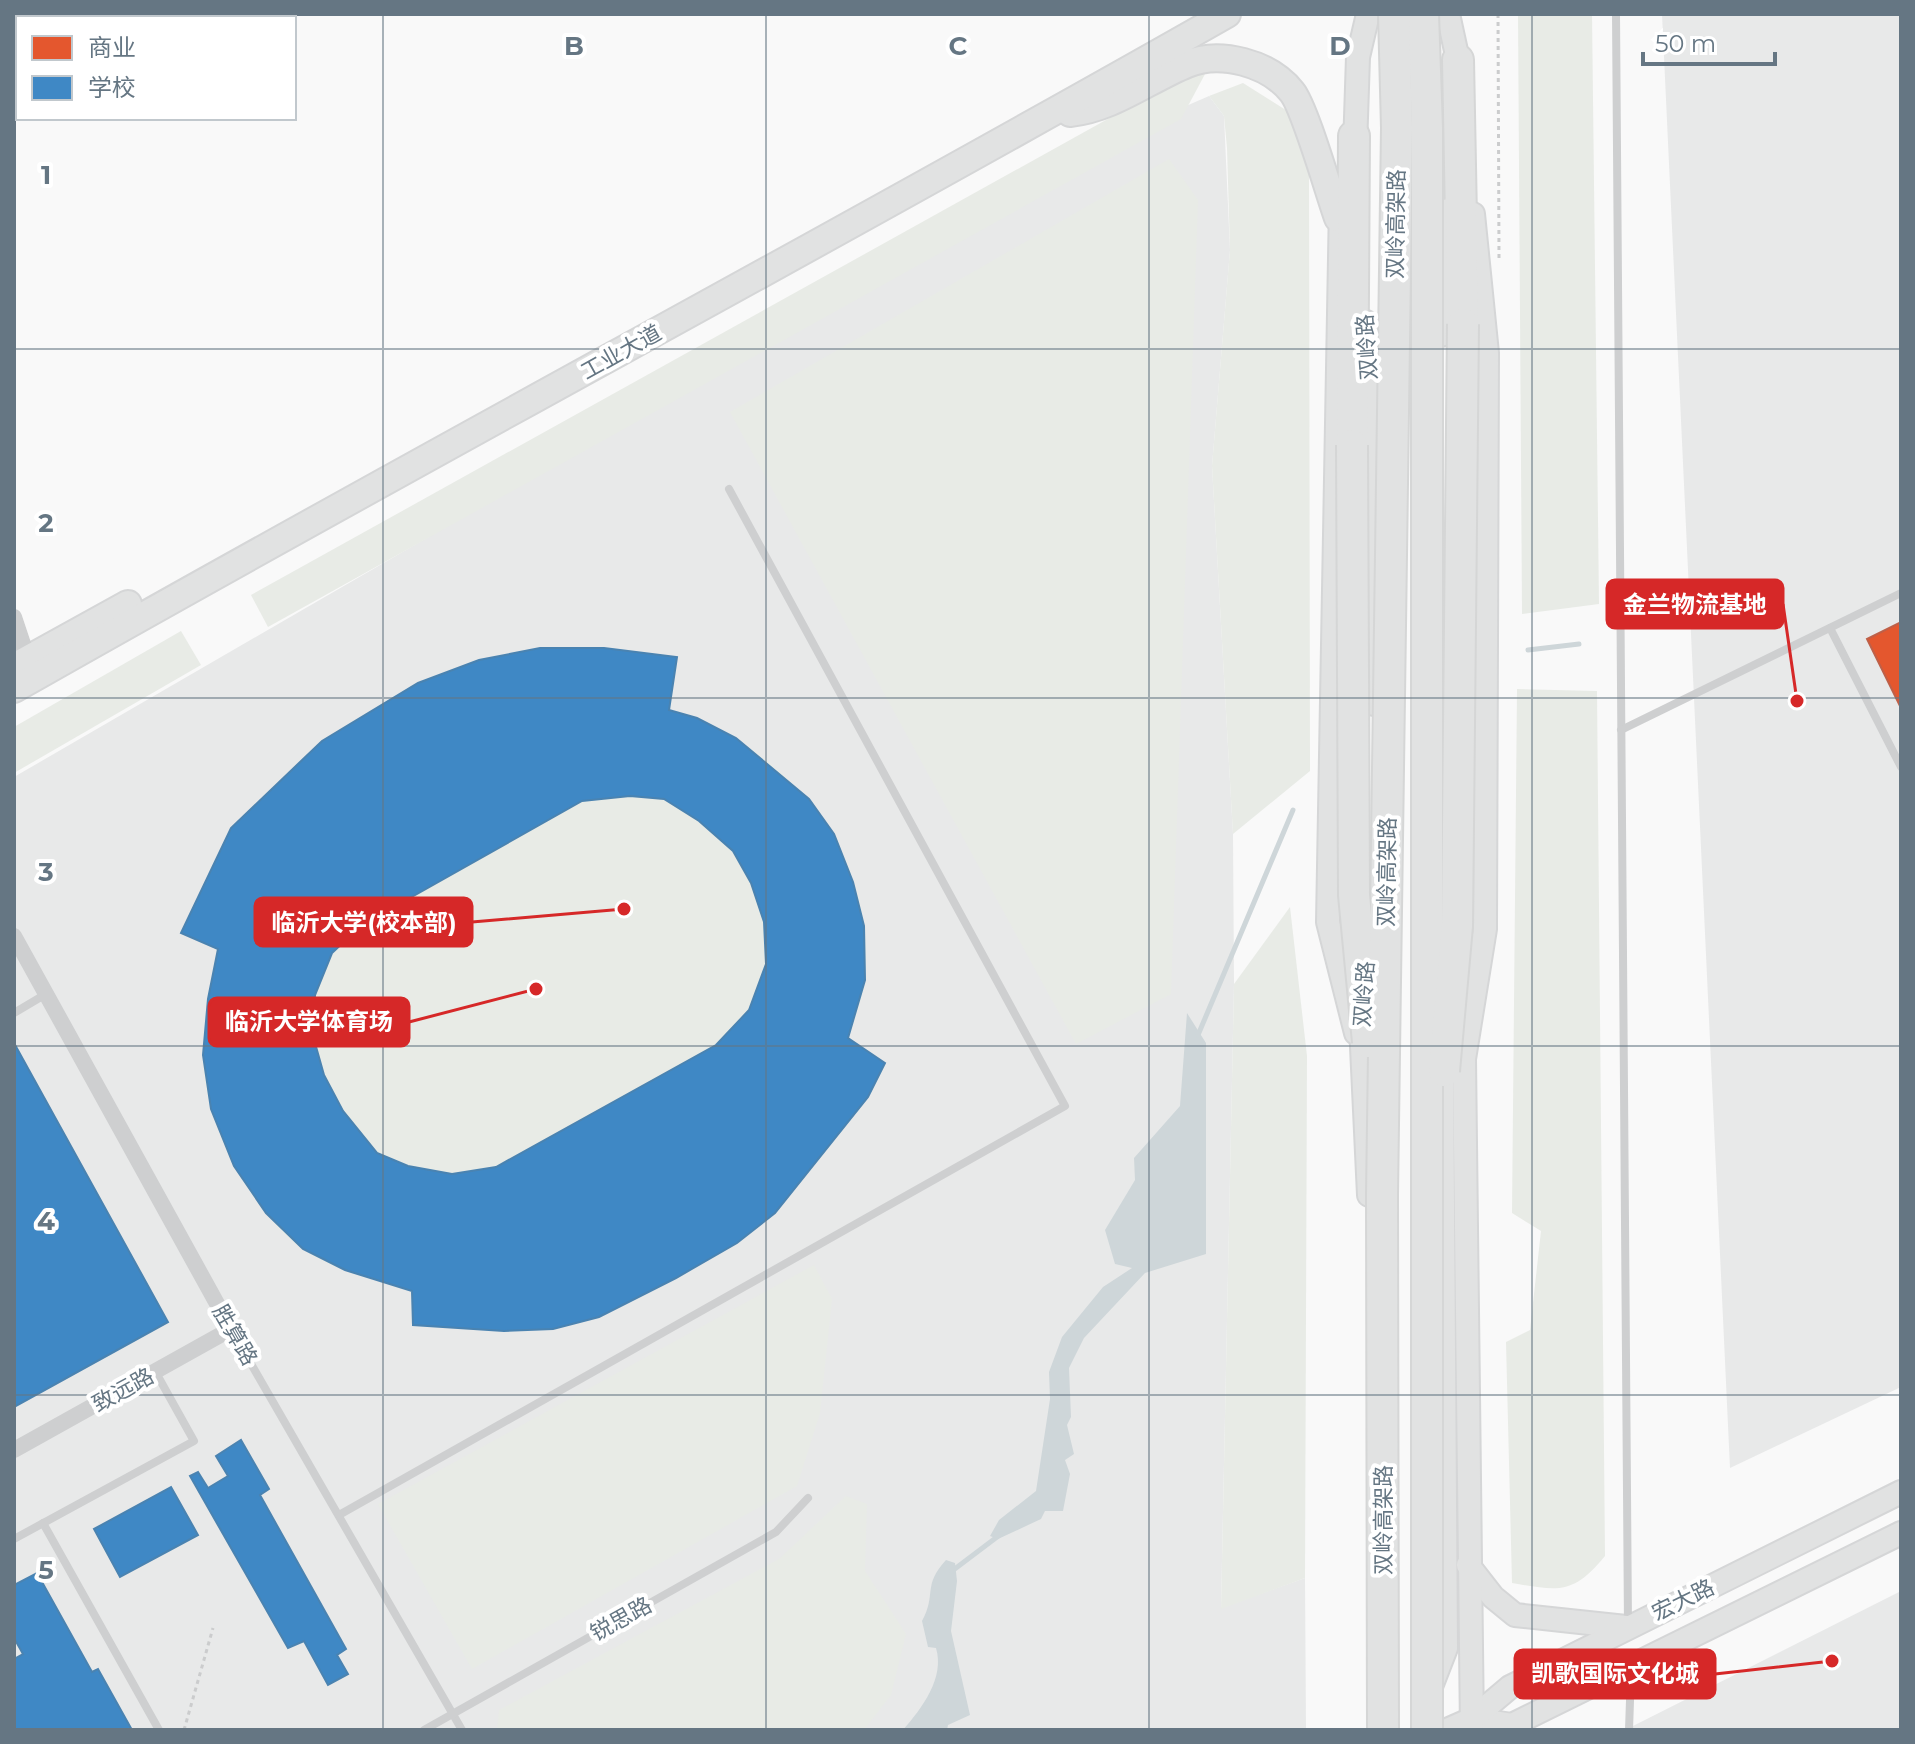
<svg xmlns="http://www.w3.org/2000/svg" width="1915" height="1744" viewBox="0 0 1915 1744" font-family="Montserrat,'Noto Sans SC',sans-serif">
<rect width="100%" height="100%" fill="#f9f9f9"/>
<g fill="#e8e9e9">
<polygon points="1662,14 1901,14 1901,1387 1730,1468"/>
<polygon points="1209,96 1224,116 1230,250 1212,466 1233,834 1234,984 1221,1608 1305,1578 1306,1730 14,1730 14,777 855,290 1170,113"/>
<polygon points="1901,1591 1901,1730 1625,1730"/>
</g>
<g fill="#e8ebe6">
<polygon points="1518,14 1592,14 1599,604 1522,614"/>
<polygon points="1212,61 1181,119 268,627 251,595"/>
<polygon points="1243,83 1289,112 1309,165 1310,771 1233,834 1212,466 1230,250 1227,148 1224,116 1209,96"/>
<polygon points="1169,159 1198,200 1171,994 1076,1044 730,412"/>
<polygon points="181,631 201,665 14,773 14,727"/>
<path d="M540 648H604L677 657 670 710C785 744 878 854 865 979 863 998 854 1019 848 1038L885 1063 868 1097 775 1213 599 1317 553 1329 504 1331 413 1325 412 1291C376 1280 335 1271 304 1250 250 1212 201 1118 203 1053 205 1019 213 984 218 950L181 933 231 828 322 741 418 683Z"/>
<path d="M1517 689 1597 691 1605 1556C1573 1595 1559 1591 1512 1583L1506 1342 1530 1330 1541 1231 1512 1213Z"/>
<polygon points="1290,907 1307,1056 1305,1578 1221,1609 1234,984"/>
<polygon points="814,1265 832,1299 820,1413 797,1486 472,1669 378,1504"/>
<polygon points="846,1496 867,1504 865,1571 906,1634 891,1695 864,1730 497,1730 499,1710 779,1559"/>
</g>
<g fill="#ced6d9">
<polygon points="1187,1013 1206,1043 1206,1254 1145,1273 1084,1338 1069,1368 1071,1417 1067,1425 1074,1454 1065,1460 1070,1474 1063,1511 1045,1511 1041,1519 998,1539 990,1536 999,1520 1036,1491 1050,1399 1049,1372 1062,1337 1103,1287 1132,1268 1115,1264 1105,1230 1135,1180 1134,1158 1180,1106"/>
<path d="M946 1560 955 1563 957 1581 951 1631 970 1715 948 1725 947 1730H903C922 1708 945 1678 936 1648L928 1647 922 1621C937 1594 922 1586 946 1560Z"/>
</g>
<polygon fill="#e4572e" stroke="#be6048" stroke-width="2" points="1901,622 1901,708 1867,639"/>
<g fill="#3f88c5" stroke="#4a83b1" stroke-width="2" fill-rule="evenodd">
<path d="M540 648H604L677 657 669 710 697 718 736 738 809 799 834 834 853 882 864 926 865 980 848 1038 885 1063 868 1097 775 1213 737 1243 676 1278 599 1317 553 1329 504 1331 413 1325 412 1291 345 1270 303 1249 266 1213 234 1166 211 1109 203 1055 208 999 218 949 181 933 231 828 322 741 418 683 479 660ZM630 796 664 799 699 821 733 851 751 883 764 922 766 964 749 1010 716 1045 496 1167 452 1174 408 1166 377 1153 343 1111 324 1075 313 1036 315 995 332 953 362 925 582 801Z"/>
<polygon points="14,1043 168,1322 14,1407"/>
<polygon points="241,1440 269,1489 260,1495 346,1649 337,1655 348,1674 328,1685 304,1641 288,1648 190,1476 198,1472 208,1488 228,1476 216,1456"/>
<polygon points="171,1487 198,1535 120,1577 94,1529"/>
<polygon points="37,1573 92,1672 98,1669 132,1730 14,1730 14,1659 23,1654 14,1638 14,1585"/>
</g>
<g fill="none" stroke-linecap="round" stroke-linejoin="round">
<g stroke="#ced6d9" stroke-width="5">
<polyline points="1528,650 1579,644"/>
<polyline points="1198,1035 1293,810"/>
<polyline points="952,1571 1001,1534"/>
</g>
<g stroke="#d5d6d7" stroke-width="26">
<g id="secondary">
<polyline points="1448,14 1458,60 1457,76"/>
<polyline points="1355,148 1358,57 1368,14"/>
<polyline points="1341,203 1328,922 1356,1033"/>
<polyline points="1366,322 1373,434 1374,704"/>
<polyline points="1441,335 1448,210"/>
<polyline points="1361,1026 1369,1195"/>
<polyline points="1468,1565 1493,1597 1515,1615 1626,1627"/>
<polyline points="1432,1684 1446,1648 1442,1058"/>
<polyline points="1472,1719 1512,1725 1901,1533"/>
<polyline points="1447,1730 1472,1719 1510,1687 1901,1492"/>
<polyline points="1472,1730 1464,1059 1485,929 1487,353 1473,214"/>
</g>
</g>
<g stroke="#d5d6d7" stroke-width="30">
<g id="primary">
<path d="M1070 113C1112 109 1148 80 1187 64 1220 50 1269 63 1292 92 1305 108 1329 193 1338 218"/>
<polyline points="14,667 128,604"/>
<path d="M14 689C416 460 825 243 1227 14"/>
</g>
</g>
<g stroke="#d5d6d6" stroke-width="34">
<g id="highway">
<polyline points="1458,60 1463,324"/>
<polyline points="1352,445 1354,136"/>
</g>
</g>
<g stroke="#cbcccd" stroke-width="3" stroke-dasharray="4 4" stroke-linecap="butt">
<polyline points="1498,14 1499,258"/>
<polyline points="184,1730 213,1628"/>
</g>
<g stroke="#cecfd0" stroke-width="8">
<polyline points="1616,14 1628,1626"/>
<polyline points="1830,628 1901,767"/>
<polyline points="1621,730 1901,593"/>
<polyline points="14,1013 46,994"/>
<polyline points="231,1329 462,1730"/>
<polyline points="339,1515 1065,1106 729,489"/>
<polyline points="43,1523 159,1730"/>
<polyline points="14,1539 194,1441 155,1371"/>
<polyline points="424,1730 776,1532 808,1498"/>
<polyline points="1629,1730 1631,1671"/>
</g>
<g stroke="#cecfd0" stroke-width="16">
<polyline points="14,617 28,659"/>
<polyline points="14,936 231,1329 14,1450"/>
</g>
<use href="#secondary" stroke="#e1e2e2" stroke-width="22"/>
<use href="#primary" stroke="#e1e2e2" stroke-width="26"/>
<use href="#highway" stroke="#e1e2e2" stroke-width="30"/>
<g stroke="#d5d6d6" stroke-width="34" stroke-linecap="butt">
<g id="highway-bridge">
<polyline points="1423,14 1427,128 1427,1730"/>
<polyline points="1352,445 1354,895 1368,1042"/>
<polyline points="1444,1071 1457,926 1463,324"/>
<polyline points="1383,1730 1382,1195 1397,128 1394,14"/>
</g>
</g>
<use href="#highway-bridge" stroke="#e1e2e2" stroke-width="30"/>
</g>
<path fill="none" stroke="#657683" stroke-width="2" stroke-opacity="0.55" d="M383 14V1730M766 14V1730M1149 14V1730M1532 14V1730M14 349H1901M14 698H1901M14 1046H1901M14 1395H1901"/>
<g text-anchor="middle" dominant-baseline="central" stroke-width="8" stroke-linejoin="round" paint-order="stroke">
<g font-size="22" fill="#657683" stroke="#fff">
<text transform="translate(1396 224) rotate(-89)">双岭高架路</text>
<text transform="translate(1367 347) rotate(-94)">双岭路</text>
<text transform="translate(621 352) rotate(-29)">工业大道</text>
<text transform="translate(1387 872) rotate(-89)">双岭高架路</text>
<text transform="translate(1364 994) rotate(-86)">双岭路</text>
<text transform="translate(235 1335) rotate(60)">胜算路</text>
<text transform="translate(123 1390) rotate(-29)">致远路</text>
<text transform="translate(1383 1520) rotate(-90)">双岭高架路</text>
<text transform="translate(1683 1600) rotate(-26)">宏大路</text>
<text transform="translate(621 1619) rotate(-29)">锐思路</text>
</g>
</g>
<g font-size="26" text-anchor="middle" font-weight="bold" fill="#657683" stroke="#fff" stroke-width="8" stroke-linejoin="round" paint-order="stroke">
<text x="574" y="55">B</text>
<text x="958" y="55">C</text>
<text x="1340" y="55">D</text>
<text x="46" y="184">1</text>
<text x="46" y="532">2</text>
<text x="46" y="881">3</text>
<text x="46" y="1230">4</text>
<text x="46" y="1579">5</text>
</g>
<path fill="none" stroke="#d62828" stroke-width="3" d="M1797 701L1783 604M624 909L472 922M536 989L409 1022M1832 1661L1715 1674"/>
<g fill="#d62828" stroke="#fff" stroke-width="3">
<circle cx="1797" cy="701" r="8"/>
<circle cx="624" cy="909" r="8"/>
<circle cx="536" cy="989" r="8"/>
<circle cx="1832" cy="1661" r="8"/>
</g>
<g fill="#d62828" stroke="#d62828" stroke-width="3">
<rect x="1607" y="580" width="176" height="48" rx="8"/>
<rect x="255" y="898" width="217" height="48" rx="8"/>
<rect x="209" y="998" width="200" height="48" rx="8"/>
<rect x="1515" y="1650" width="200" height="48" rx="8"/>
</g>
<g font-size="24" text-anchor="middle" font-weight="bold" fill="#fff">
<text x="1695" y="613">金兰物流基地</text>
<text x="364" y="931">临沂大学(校本部)</text>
<text x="309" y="1030">临沂大学体育场</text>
<text x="1615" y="1682">凯歌国际文化城</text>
</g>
<rect width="1915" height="1744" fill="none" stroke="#657683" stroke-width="32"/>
<rect x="16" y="16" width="280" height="104" fill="#ffffff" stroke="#c1c8cd" stroke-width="2"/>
<rect x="32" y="36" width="40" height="24" fill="#e4572e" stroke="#c1c8cd" stroke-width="2"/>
<text x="88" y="56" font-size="24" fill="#657683">商业</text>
<rect x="32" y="76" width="40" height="24" fill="#3f88c5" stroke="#c1c8cd" stroke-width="2"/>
<text x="88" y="96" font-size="24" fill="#657683">学校</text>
<path d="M1643 52v12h132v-12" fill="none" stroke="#657683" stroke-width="4"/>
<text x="1655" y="52" font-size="24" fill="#657683" stroke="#ffffff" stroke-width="6" paint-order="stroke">50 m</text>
</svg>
